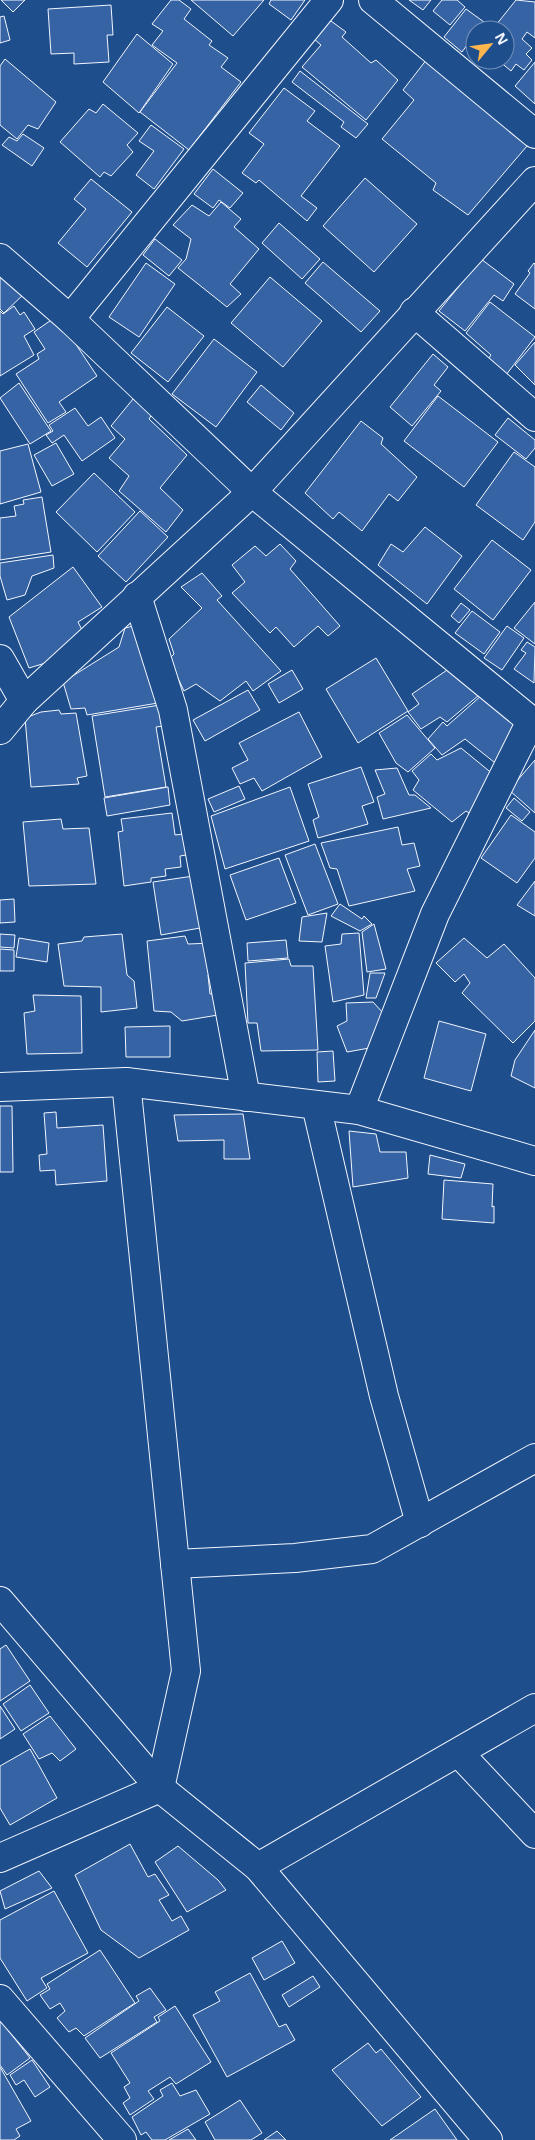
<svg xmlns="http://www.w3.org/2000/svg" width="535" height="2140" viewBox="0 0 535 2140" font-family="'Noto Sans',sans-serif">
<rect width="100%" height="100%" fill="#1f4e8c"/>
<g fill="#3563a3" stroke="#f2f6ff">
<polygon points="1,0 25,0 13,12"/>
<polygon points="171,0 179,0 191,9 184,19 212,41 209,45 228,58 221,67 241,82 189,150 140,112 177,63 152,45 163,31 152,24"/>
<polygon points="191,0 264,0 233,36"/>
<polygon points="271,0 305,0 291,20 269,4"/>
<polygon points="409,0 431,0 423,10"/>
<polygon points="442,0 457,0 465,7 450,25 433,11"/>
<polygon points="516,0 535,2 535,38 527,32 522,39 532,48 526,54 532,60 524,70 516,64 511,71 498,60 505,60 505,30 492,30"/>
<polygon points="111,5 113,35 107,35 109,62 74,64 74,53 51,54 48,9"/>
<polygon points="466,9 484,22 478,30 475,30 475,34 462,52 444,37"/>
<polygon points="4,16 10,40 0,43 0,17"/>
<polygon points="331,21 346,32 342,37 371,63 376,60 398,80 366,120 302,67 321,45 313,38"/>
<polygon points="137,34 173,64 139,113 103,82"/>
<polygon points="5,59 56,102 38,129 28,125 17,139 0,125 0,66"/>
<polygon points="427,59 520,128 527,146 468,215 433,190 436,183 382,139 414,100 403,90"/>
<polygon points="535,62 535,104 515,86"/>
<polygon points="300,71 368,124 356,138 341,127 344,122 292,82"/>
<polygon points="284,88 315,111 307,121 340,146 301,196 317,208 307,221 259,180 256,183 242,173 264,144 249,133"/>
<polygon points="103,104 138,133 127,145 133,152 111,176 104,172 100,177 60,142 89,109 96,113"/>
<polygon points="151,125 184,149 154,189 136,175 154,151 139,141"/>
<polygon points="23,134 44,148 32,166 2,145 9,137 17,141"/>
<polygon points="213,169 243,193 230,208 219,200 213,208 194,194"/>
<polygon points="365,178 417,224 374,272 323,226"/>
<polygon points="91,179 132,212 87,267 58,243 86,209 74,199"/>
<polygon points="221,202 241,219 234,227 259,249 230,284 241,294 227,307 178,268 186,259 191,239 173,225 192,205 209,216"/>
<polygon points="279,223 320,259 302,279 262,243"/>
<polygon points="155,239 182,260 169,276 143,255"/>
<polygon points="481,259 514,284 503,301 494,295 465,331 439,311"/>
<polygon points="323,262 380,311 361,332 305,283"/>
<polygon points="146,263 175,284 139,337 109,317"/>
<polygon points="534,263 535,264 535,309 515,294 530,273 528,271"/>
<polygon points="0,272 25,293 4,313 0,309"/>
<polygon points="270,277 322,321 283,367 231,323"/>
<polygon points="490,302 535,337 506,375 486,362 491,355 466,333"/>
<polygon points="14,306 20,315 24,312 35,329 24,336 34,355 0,376 0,311 3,314"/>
<polygon points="167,307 204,336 168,382 131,353"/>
<polygon points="57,316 97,376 59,402 66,412 48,423 16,374 39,359 37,354 45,349 34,332"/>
<polygon points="214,339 257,372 216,427 172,394"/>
<polygon points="535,342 535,385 515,365"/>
<polygon points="433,354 448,367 434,385 441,391 412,426 390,407"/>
<polygon points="19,383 51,431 30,444 0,398"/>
<polygon points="261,385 294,413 281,430 247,402"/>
<polygon points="438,396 498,442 464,487 404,441"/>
<polygon points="133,399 152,414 149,419 187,455 160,488 183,510 166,532 119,491 129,476 109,458 125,439 111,426"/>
<polygon points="75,408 88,426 101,417 115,438 82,461 64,435 52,443 46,435 53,431 49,425"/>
<polygon points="508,418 535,440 535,448 526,459 495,435"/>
<polygon points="361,421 383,438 381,444 417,477 398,501 389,494 362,531 339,512 333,519 305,493"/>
<polygon points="56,443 74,474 52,486 34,455"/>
<polygon points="28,444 41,492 0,504 0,451"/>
<polygon points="514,452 535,467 535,522 523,540 476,505"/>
<polygon points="94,473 135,512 97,552 56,512"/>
<polygon points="42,497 51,552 0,560 0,518 16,516 14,506 24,504 23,500"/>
<polygon points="140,511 168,537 126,582 98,556"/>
<polygon points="425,527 462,556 427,604 378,565 391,544 403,552"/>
<polygon points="492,540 531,570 493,620 454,589"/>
<polygon points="280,544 296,561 290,569 340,626 328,636 318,626 294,647 276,627 270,633 232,593 245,582 232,565 255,546 266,556"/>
<polygon points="53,555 54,568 32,576 25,595 7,600 0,576 0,563"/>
<polygon points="73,567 102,607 78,622 85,636 62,658 29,668 9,617"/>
<polygon points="202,573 222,596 217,600 281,671 253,691 246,681 220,701 196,684 184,691 169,659 174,654 169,639 202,608 181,587"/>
<polygon points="535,602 535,644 514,628"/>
<polygon points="461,603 470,610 459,623 451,616"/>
<polygon points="472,611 500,632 484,654 455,633"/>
<polygon points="142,624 158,703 87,715 85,708 71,709 63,682 119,647 125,628"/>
<polygon points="507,626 524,638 502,670 484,658"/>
<polygon points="527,642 535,647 534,683 514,669 526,653 521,650"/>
<polygon points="376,658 408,711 358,743 326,689"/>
<polygon points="453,666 485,690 447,722 440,717 421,729 408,712 419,704 412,694"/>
<polygon points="292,670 303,689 279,703 268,684"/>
<polygon points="248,690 260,710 205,741 193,720"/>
<polygon points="482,695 518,729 499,766 465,739 442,755 428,739 443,722 447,726"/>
<polygon points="160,705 164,726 156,727 166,787 105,797 92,716"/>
<polygon points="59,710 61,714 76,713 87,776 77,778 79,784 31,787 25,718 41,712"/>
<polygon points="299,712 322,757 262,791 254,778 240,784 232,768 248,760 239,743"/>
<polygon points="407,715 435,748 408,772 396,763 379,733"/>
<polygon points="461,748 494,775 477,818 466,811 452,822 413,790 419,780 412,771 431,754 437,760"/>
<polygon points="535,760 535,813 509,790"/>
<polygon points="361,767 374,802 362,806 368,824 318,838 313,820 319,817 308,784"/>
<polygon points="397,768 409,795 415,795 431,808 383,819 377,797 385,794 375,770"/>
<polygon points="239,786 245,799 214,812 208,799"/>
<polygon points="168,787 170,805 107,816 104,798"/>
<polygon points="290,787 309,841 225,869 211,816"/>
<polygon points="514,798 530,812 522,821 506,808"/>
<polygon points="172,813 175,835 184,834 186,855 180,856 181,867 165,869 166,876 151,878 151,882 124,886 118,832 123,831 121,819"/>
<polygon points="511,815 535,832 535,858 517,883 481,858"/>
<polygon points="61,819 63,829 89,828 96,884 29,886 23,822"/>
<polygon points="398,827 402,845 414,843 420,866 407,869 415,891 349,906 337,869 330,868 321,843"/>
<polygon points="315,844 338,904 308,915 285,855"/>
<polygon points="279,858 296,903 246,920 230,875"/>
<polygon points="200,875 200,928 161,935 153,882"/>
<polygon points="535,881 535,916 517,905"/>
<polygon points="14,899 15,922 0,923 0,900"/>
<polygon points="340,904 362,919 364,916 372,924 360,931 331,916"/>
<polygon points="327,913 322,942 299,941 302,917"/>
<polygon points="374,924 386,969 367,972 362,932"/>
<polygon points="359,933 364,995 333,1002 325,946 341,944 342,934"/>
<polygon points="0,934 15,935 14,948 0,947"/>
<polygon points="122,934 127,975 134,981 137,1008 101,1012 101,987 64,986 58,944 82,941 84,937"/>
<polygon points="185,936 188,944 213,943 217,975 208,975 210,994 223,993 224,1014 182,1021 171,1012 154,1011 147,941"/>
<polygon points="19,938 49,943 47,962 16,957"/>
<polygon points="464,938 487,958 504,944 535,978 535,1021 513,1043 462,993 470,983 464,974 455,982 436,963"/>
<polygon points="286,940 288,958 248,961 247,943"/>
<polygon points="0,949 14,950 14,971 0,971"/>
<polygon points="289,959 291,966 313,966 318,1050 261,1051 257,1023 248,1023 245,963"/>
<polygon points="370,973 385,973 376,998 366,998"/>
<polygon points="33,995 81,996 82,1053 27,1054 24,1013 35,1011"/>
<polygon points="373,1002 384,1014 375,1047 347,1052 337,1026 347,1021 346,1003"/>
<polygon points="439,1021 486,1034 471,1091 424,1078"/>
<polygon points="170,1026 170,1057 126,1057 125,1027"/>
<polygon points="535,1030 535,1088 511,1076 515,1060"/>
<polygon points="333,1051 335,1081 318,1082 317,1052"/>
<polygon points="0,1106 12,1106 13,1172 0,1172"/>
<polygon points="56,1112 57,1128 103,1125 107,1181 56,1185 55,1170 40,1171 39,1155 47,1154 44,1113"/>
<polygon points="243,1114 250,1159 224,1159 224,1140 178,1141 174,1115"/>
<polygon points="349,1131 376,1134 380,1152 406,1152 408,1178 353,1187"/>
<polygon points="430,1155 465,1164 461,1178 428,1174"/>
<polygon points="444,1180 493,1184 492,1207 494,1206 494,1223 442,1219"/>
<polygon points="6,1645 30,1681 0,1701 0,1649"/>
<polygon points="30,1685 49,1713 21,1731 3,1704"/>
<polygon points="0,1706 15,1729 0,1739"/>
<polygon points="50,1716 76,1749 60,1761 52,1753 39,1759 23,1734"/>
<polygon points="30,1749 57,1798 10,1825 0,1808 0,1766"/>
<polygon points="130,1844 148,1877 155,1874 169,1895 159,1900 172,1921 181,1916 189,1930 139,1958 101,1930 75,1875"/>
<polygon points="178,1846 218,1880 226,1890 187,1912 155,1862"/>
<polygon points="39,1871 52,1888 5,1909 0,1891"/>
<polygon points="54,1891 88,1953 41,1978 47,1988 27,2001 0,1958 0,1920"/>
<polygon points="282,1941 295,1963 264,1980 252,1958"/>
<polygon points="100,1950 135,2003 84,2036 76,2028 69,2032 57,2018 65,2011 60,2003 50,2009 40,1995 50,1989 47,1984"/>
<polygon points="250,1973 279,2027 286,2024 295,2040 227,2077 193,2015 220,2001 215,1992"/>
<polygon points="313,1976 320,1987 289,2007 282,1995"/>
<polygon points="150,1988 166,2010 154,2017 157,2022 100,2058 85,2038 139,2001 136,1996"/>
<polygon points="175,2006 211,2062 176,2084 170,2077 148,2091 154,2099 130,2115 123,2103 130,2098 124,2087 130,2083 111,2053 160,2021 158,2017"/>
<polygon points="0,2020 30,2058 7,2075 0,2065"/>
<polygon points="368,2043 376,2053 381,2049 421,2097 382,2126 332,2070"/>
<polygon points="32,2060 50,2087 35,2097 24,2080 16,2085 10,2075"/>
<polygon points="0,2067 31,2121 16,2129 20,2136 14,2140 0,2140"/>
<polygon points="172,2083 180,2096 196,2090 210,2114 165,2140 152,2140 146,2132 141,2135 132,2117 163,2096 160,2090"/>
<polygon points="240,2100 262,2133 251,2140 215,2140 205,2122"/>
<polygon points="435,2109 457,2140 390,2140"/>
<polygon points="188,2129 196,2140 169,2140"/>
<polygon points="277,2131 286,2140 264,2140"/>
</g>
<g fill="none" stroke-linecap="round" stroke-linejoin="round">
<g stroke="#f2f6ff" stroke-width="30">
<g id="minor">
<polyline points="373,0 535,134"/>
<polyline points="0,258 70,319 252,492 535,724"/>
<polyline points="414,312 535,417"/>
<polyline points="70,319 329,0"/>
<polyline points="137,596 173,710 246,1097"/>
<polyline points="0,659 24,701"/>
<polyline points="0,730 24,701 252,492 535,181"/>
<polyline points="0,1087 126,1082 359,1110 535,1161"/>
<polyline points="316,1105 384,1396 420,1523"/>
<polyline points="359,1110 435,914 531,721"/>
<polyline points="175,1564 295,1558 372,1549 535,1458"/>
<polyline points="0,1601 160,1788 258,1867 488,2140"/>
<polyline points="459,1753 535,1834"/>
<polyline points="0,1858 160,1788 186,1671 126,1082"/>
<polyline points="258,1867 535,1708"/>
<polyline points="0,1999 122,2140"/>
</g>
</g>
<use href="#minor" stroke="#1f4e8c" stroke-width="28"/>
</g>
<g transform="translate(490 45) rotate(61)"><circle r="24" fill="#1f4e8c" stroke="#7391ba"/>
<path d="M0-4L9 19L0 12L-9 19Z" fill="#ffb74d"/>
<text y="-8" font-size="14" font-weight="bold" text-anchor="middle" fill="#f2f6ff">N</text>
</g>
</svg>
